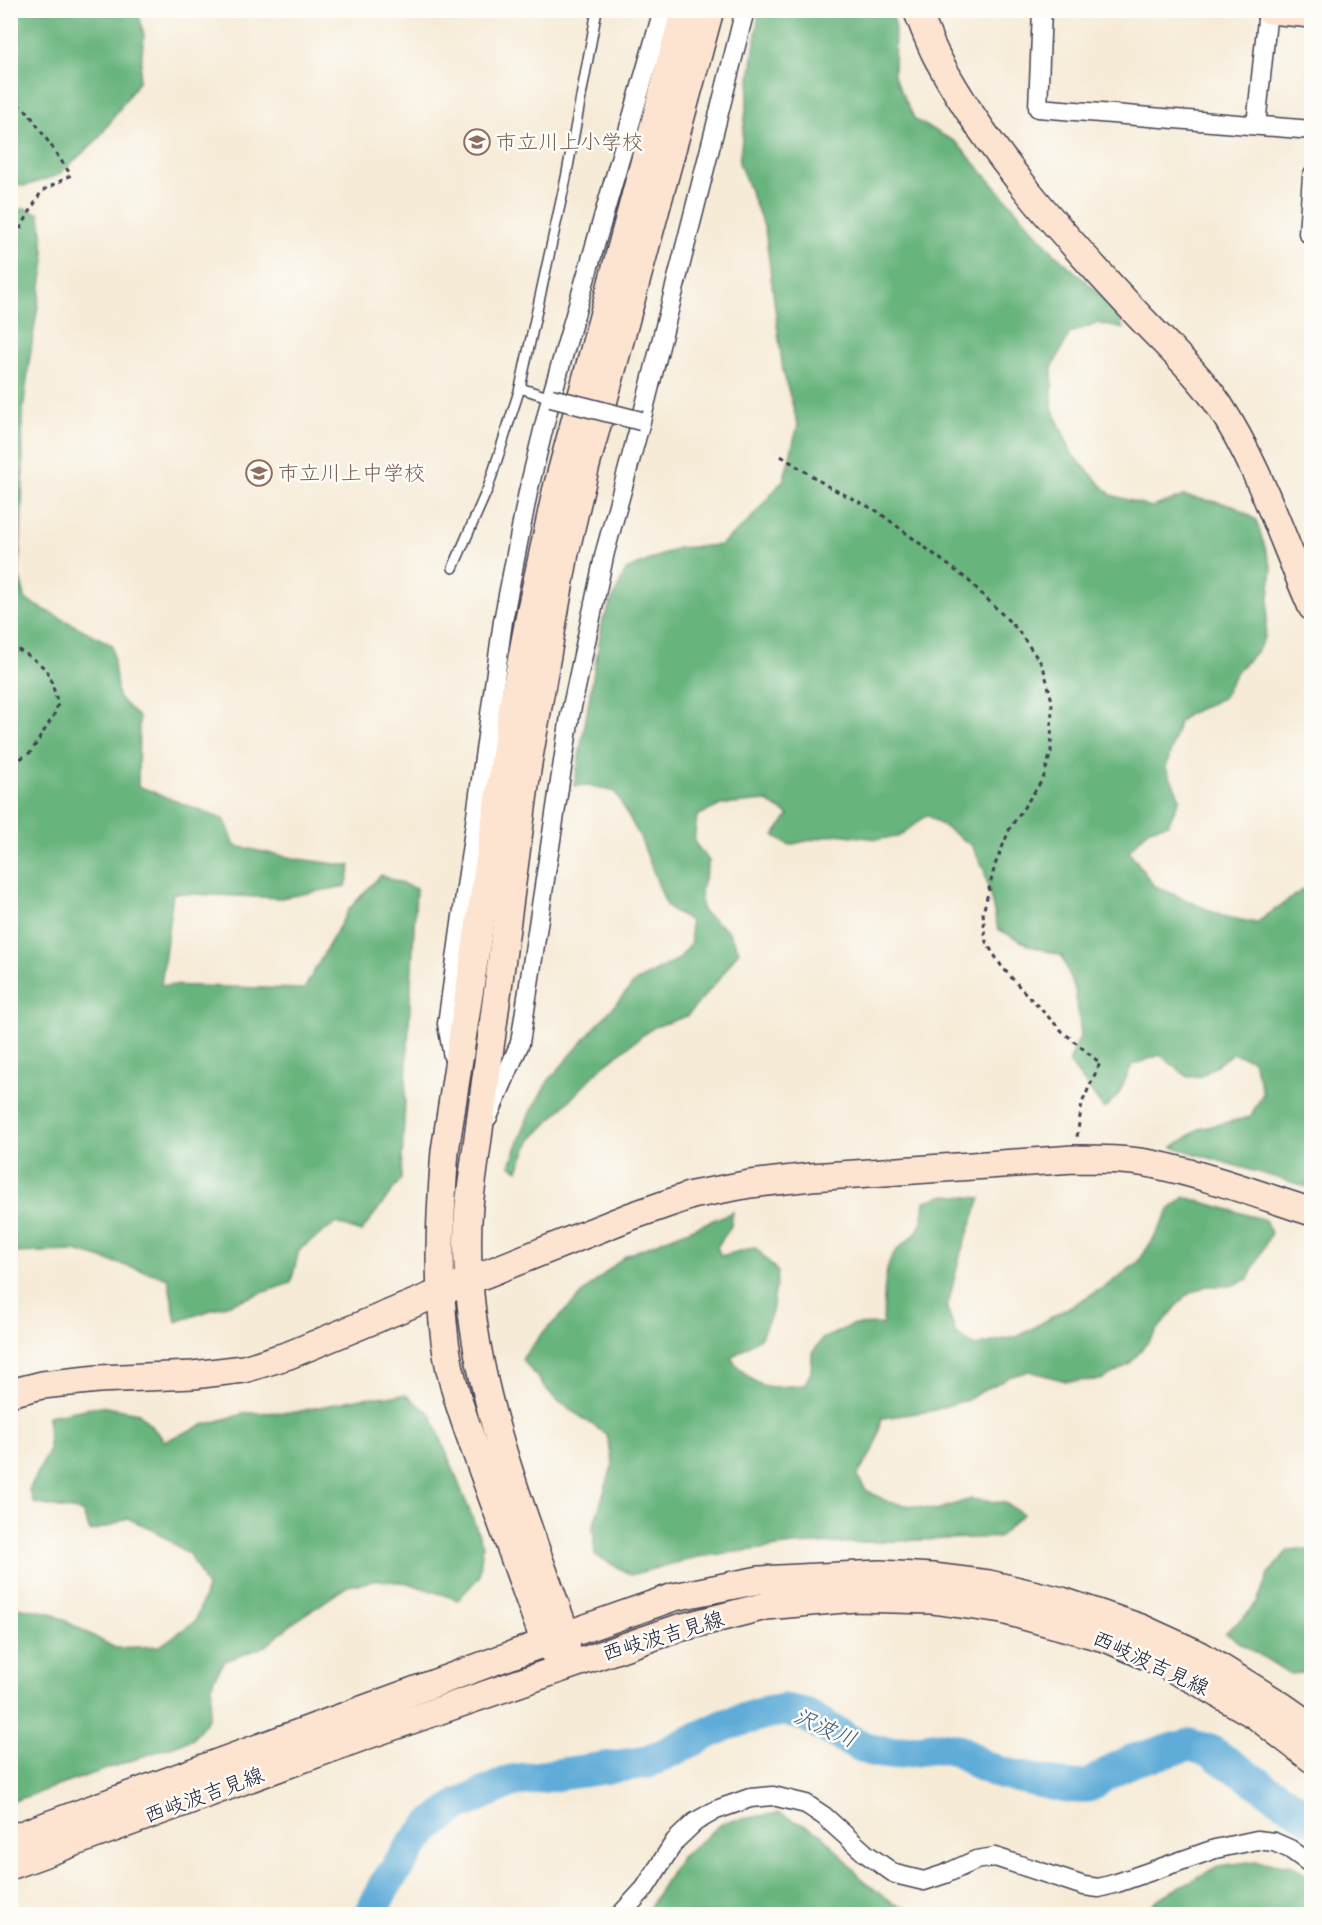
<svg xmlns="http://www.w3.org/2000/svg" width="1322" height="1925" viewBox="0 0 1322 1925" font-family="'Comic Neue','Klee One',sans-serif">
<rect width="100%" height="100%" fill="#fdfcf7"/>
<filter id="ink" filterUnits="userSpaceOnUse"><feTurbulence type="fractalNoise" baseFrequency=".0167" numOctaves="2"/><feDisplacementMap in="SourceGraphic" scale="12" xChannelSelector="R" yChannelSelector="G"/><feConvolveMatrix kernelMatrix="1 2 1 2 8 2 1 2 1" color-interpolation-filters="sRGB"/></filter>
<filter id="wash" filterUnits="userSpaceOnUse"><feTurbulence type="fractalNoise" baseFrequency=".008" numOctaves="4" result="noise"/><feDisplacementMap in="SourceGraphic" scale="24" xChannelSelector="R" yChannelSelector="G"/><feGaussianBlur stdDeviation="1.35" result="paint"/><feColorMatrix in="noise" values="0 0 0 0 0 0 0 0 0 0 0 0 0 0 0 0 0 1.4 0 .05"/><feComposite in="paint" operator="in"/></filter>
<g filter="url(#wash)">
<rect width="100%" height="100%" fill="#f6ebd7"/>
<g fill="#68b47d" stroke="#456b5c" stroke-width="1.5">
<polygon points="10,11 138,11 144,35 139,81 99,138 58,175 25,186 11,184"/>
<polygon points="759,11 891,11 895,23 894,76 915,120 956,142 1054,253 1111,304 1124,329 1097,323 1070,333 1052,368 1052,408 1072,454 1111,495 1152,507 1184,496 1233,505 1256,520 1272,569 1265,636 1258,650 1236,672 1223,698 1188,714 1179,722 1166,768 1180,798 1168,824 1149,829 1129,851 1153,885 1222,916 1256,923 1311,884 1311,1188 1173,1147 1199,1129 1250,1117 1263,1093 1253,1060 1233,1053 1202,1076 1188,1077 1160,1055 1132,1065 1118,1095 1104,1109 1069,1062 1081,1034 1075,990 1062,956 1028,945 998,929 984,869 972,846 927,815 898,837 878,839 837,834 789,845 774,835 789,815 766,801 721,805 697,816 694,842 709,861 700,894 702,911 728,931 739,951 720,978 687,1016 652,1028 602,1067 530,1141 518,1170 510,1165 529,1114 549,1080 635,982 679,959 691,942 690,921 667,907 640,837 615,792 589,785 574,786 603,620 626,570 678,548 720,545 748,522 784,479 798,425 783,371 765,229 739,163"/>
<polygon points="24,208 40,214 45,261 30,356 22,419 23,475 19,576 26,600 112,645 118,697 139,718 138,786 225,820 235,846 298,859 351,866 346,886 281,898 173,893 161,985 304,989 349,909 381,875 416,889 401,1179 361,1232 336,1223 299,1250 291,1283 176,1322 168,1278 75,1251 11,1253 10,1077 14,1075 10,1061 10,217"/>
<path d="M946 1195 981 1198 961 1252 947 1308 956 1334 975 1346 1019 1336 1106 1286 1138 1262 1154 1238 1170 1209 1185 1197 1265 1220 1271 1233 1248 1279 1231 1286H1206L1185 1296 1130 1364 1101 1380 1066 1381 1029 1371 1009 1377 966 1400 931 1411 882 1418 875 1447 857 1476 866 1490 888 1502 936 1510 971 1499 1005 1503 1023 1514 998 1537 793 1545 697 1557 631 1575 595 1555 593 1527 613 1464 607 1435 555 1399 522 1359 540 1336 586 1290 625 1256 733 1212 731 1226 717 1247 721 1256 755 1247 778 1272 772 1312 761 1337 731 1358C757 1391 765 1388 804 1385L811 1372 812 1354 822 1339 852 1325 883 1324C884 1305 883 1275 891 1258 896 1248 906 1243 914 1235 923 1226 924 1213 925 1201Z"/>
<polygon points="406,1395 431,1414 483,1545 479,1577 458,1600 408,1583 379,1580 348,1586 293,1623 266,1646 225,1661 213,1680 209,1717 193,1739 11,1802 11,1606 51,1613 115,1648 160,1646 195,1621 207,1588 191,1556 152,1529 127,1518 111,1526 90,1531 82,1512 34,1503 29,1490 49,1449 48,1416 100,1406 139,1413 165,1441 203,1425 246,1413 296,1412 362,1398"/>
<polygon points="1301,1549 1311,1551 1311,1672 1290,1674 1225,1633 1244,1617 1257,1602 1268,1575 1288,1550"/>
<polygon points="778,1813 821,1833 865,1882 895,1904 930,1914 649,1914 646,1913 680,1858 724,1822"/>
<polygon points="1256,1861 1292,1866 1311,1878 1311,1914 1140,1914 1161,1897 1218,1866"/>
</g>
<g fill="none" stroke-linecap="round" stroke-linejoin="round">
<polyline stroke="#5eacd8" stroke-width="33" points="371,1914 384,1886 416,1841 431,1825 459,1805 511,1781 648,1762 725,1725 765,1713 784,1710 804,1714 852,1742 874,1751 892,1753 940,1747 958,1750 981,1765 1000,1773 1067,1787 1088,1786 1115,1769 1134,1760 1190,1745 1210,1751 1312,1819"/>
</g>
</g>
<g filter="url(#ink)">
<g fill="none" stroke-linecap="round" stroke-linejoin="round">
<g stroke="#424052" stroke-width="12">
<g id="lane">
<polyline points="520,388 551,398"/>
<polyline points="453,568 488,488 520,388 566,178 597,10"/>
</g>
</g>
<g stroke="#424052" stroke-width="21">
<g id="street">
<polyline points="1042,10 1038,108 1312,130"/>
<polyline points="1256,125 1268,10"/>
<polyline points="1312,176 1308,233 1312,234"/>
<polyline points="453,1057 447,1024 503,621 528,492 551,398 663,10"/>
<polyline points="488,1117 520,1043 570,716 605,552 641,421 745,10"/>
<polyline points="621,1914 645,1888 675,1841 695,1822 716,1810 750,1798 773,1796 806,1804 824,1816 865,1853 895,1874 924,1881 945,1874 976,1860 995,1857 1084,1886 1099,1888 1117,1883 1215,1849 1257,1840 1274,1842 1290,1849 1312,1865"/>
</g>
</g>
<g stroke="#424052" stroke-width="30">
<g id="secondary">
<path d="M917 10C924 27 930 45 939 61 989 154 1064 236 1137 314 1165 344 1196 371 1219 405 1259 466 1282 539 1312 607"/>
<polyline points="1269,10 1312,14"/>
<path d="M10 1393 42 1385 98 1379 193 1375 244 1369 289 1355 468 1281 629 1217 692 1195 750 1184 811 1177 1074 1159C1100 1159 1127 1159 1152 1164 1206 1175 1259 1195 1312 1212"/>
<path d="M567 1666 545 1643C525 1588 506 1534 486 1480 470 1435 451 1389 445 1341 437 1276 440 1216 445 1151L513 705 531 609 556 492 685 10"/>
<path d="M567 1666 566 1635C518 1496 457 1355 469 1205L528 763 565 553 585 469 710 10"/>
<polyline points="10,1839 566,1635 674,1597 759,1580 880,1574 933,1577 989,1584 1062,1601 1141,1628 1200,1655 1282,1706 1312,1727"/>
<polyline points="10,1866 365,1736 679,1628 766,1606 855,1598 932,1600 1002,1610 1108,1639 1153,1659 1202,1684 1255,1715 1312,1759"/>
</g>
</g>
<g stroke="#424052" stroke-width="3" stroke-dasharray="4.5 4.5" stroke-linecap="butt">
<polyline points="10,99 28,112 71,175 41,192 10,247"/>
<polyline points="781,456 829,487 877,511 968,580 1017,629 1043,666 1052,701 1051,752 1043,779 1010,828 995,865 983,913 986,942 1002,967 1027,995 1063,1032 1100,1063 1082,1103 1077,1137"/>
<polyline points="10,645 32,658 46,669 51,680 58,704 54,715 31,752 10,765"/>
</g>
<use href="#lane" stroke="#fff" stroke-width="9"/>
<use href="#street" stroke="#fff" stroke-width="18"/>
<use href="#secondary" stroke="#fde4d0" stroke-width="27"/>
<g stroke="#424052" stroke-width="21" stroke-linecap="butt">
<polyline id="street-bridge" points="551,398 641,421"/>
</g>
<use href="#street-bridge" stroke="#fff" stroke-width="18"/>
</g>
</g>
<defs>
<g id="school-ring" transform="scale(1.35)"><circle r="9.5" fill="#fdfcf7" stroke="#8d6e63" stroke-width="1.5"/><path d="M0-5L7-2L0 1L-7-2ZM-4 1L0 2.5L4 1V4Q0 6-4 4Z" fill="#8d6e63"/></g>
</defs>
<g fill-rule="evenodd">
<use href="#school-ring" x="477" y="142"/>
<use href="#school-ring" x="259" y="473"/>
</g>
<g text-anchor="middle" dominant-baseline="central" stroke-width="5" stroke-linejoin="round" paint-order="stroke">
<g font-size="21" fill="#785e54" stroke="#fdfcf7" text-anchor="start">
<text x="496" y="142">市立川上小学校</text>
<text x="278" y="473">市立川上中学校</text>
</g>
<g font-size="21" fill="#22223b" stroke="#fdfcf7">
<text transform="translate(663 1636) rotate(-17)">西岐波吉見線</text>
<text transform="translate(1151 1663) rotate(25)">西岐波吉見線</text>
<text transform="translate(204 1795) rotate(-20)">西岐波吉見線</text>
</g>
<g font-size="22" font-style="italic" fill="#3a597a" stroke="#fdfcf7">
<text transform="translate(825 1728) rotate(24)">沢波川</text>
</g>
</g>
<rect width="1322" height="1925" fill="none" stroke="#fdfcf7" stroke-width="36"/>
</svg>
